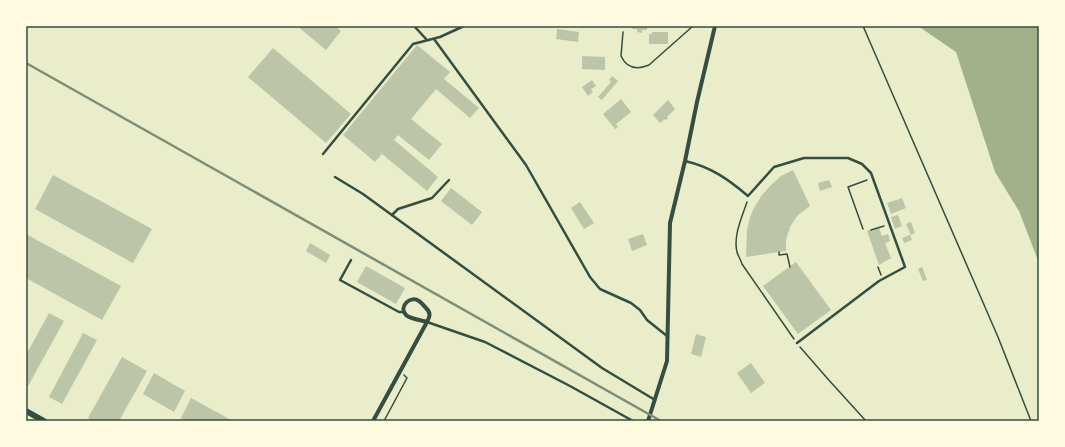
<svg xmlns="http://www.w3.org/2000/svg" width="1065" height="447" viewBox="0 0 1065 447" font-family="'Archivo Narrow',sans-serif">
<rect width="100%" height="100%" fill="#e9edc9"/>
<polygon fill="#a3b18a" points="918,26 1039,26 1039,263 1019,211 995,172 956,52"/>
<g fill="#bcc5a7">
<polygon points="297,26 335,26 341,31 326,50"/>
<polygon points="633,26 647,26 647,30 642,30 642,33 637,32 637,29 632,29"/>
<polygon points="557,29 579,32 578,42 556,39"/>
<polygon points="652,32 668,32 668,44 649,44 649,34 652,34"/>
<polygon points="417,45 450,72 444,79 479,108 470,118 436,89 411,119 442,144 429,160 398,135 394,140 438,177 427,191 382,154 375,162 343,135"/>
<polygon points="273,48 351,114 326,143 248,77"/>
<polygon points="582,56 605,57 605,70 582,69"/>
<polygon points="612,76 618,81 602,100 598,97 611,82 609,80"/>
<polygon points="592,80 596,86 591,89 593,92 588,96 582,87"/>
<polygon points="621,99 631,112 616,124 618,127 615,129 603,114"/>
<polygon points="668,100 675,109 667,117 668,118 666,120 665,119 660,123 653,115"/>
<polygon points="793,170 810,206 797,216 790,227 786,240 786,251 746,257 747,230 750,217 755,206 762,195 772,184 781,176"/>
<polygon points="53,175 152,229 133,263 35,209"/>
<polygon points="829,180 832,187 820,191 818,183"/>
<polygon points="451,188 482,212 472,225 441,201"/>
<polygon points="902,198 906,208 891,214 887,203"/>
<polygon points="580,202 594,223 584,229 571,208"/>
<polygon points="898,215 902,226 895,229 891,217"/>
<polygon points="911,222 915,233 911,235 906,224"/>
<polygon points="879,228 882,236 888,234 890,241 885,243 891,258 879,265 867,231 871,229 872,231"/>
<polygon points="26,234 121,286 102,320 26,278"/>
<polygon points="643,234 647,245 632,251 628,239"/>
<polygon points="910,235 912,240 904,243 902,238"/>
<polygon points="310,243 330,255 326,263 306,251"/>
<polygon points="796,262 831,310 798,334 763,286"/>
<polygon points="366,266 405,288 396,304 357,282"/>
<polygon points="922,267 927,280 923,281 918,269"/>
<polygon points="49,313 64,321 28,386 26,385 26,355"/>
<polygon points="83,333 97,340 62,404 49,397"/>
<polygon points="696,334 706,337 701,357 691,354"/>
<polygon points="122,357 147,371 119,421 93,421 88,418"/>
<polygon points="751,363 765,383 751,393 737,373"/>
<polygon points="154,373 185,391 174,412 143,394"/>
<polygon points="191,398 233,421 186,421 181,418"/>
</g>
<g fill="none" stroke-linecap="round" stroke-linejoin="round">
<g stroke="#344e41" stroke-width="1.5">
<polyline points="823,26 835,26"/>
<polyline points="863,26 998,337 1031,421"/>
<path d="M623 32 621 56C627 69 637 70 649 65L693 26"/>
<path d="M747 202C742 217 733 236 737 252 738 256 741 260 742 264L794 339"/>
<polyline points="863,229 848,187 867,180"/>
<polyline points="871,230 884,226"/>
<polyline points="779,252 779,255 787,254 790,267"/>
<polyline points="878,267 881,275"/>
<polyline points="800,347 827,378 866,421"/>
<polyline points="384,421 407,378 404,375"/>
</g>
<g stroke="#344e41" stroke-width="2.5">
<polyline points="414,26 427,40"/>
<polyline points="434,39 526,165 590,277 600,289 631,303 640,310 647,320 667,336"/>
<polyline points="323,154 413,44 440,37 464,26"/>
<path d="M685 161C711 167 728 179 748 196L774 167 804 158H848L862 164 871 173 905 267 879 281 797 343"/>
<polyline points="335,177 363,194 602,368 655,400"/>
<polyline points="392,215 398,209 432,198 449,180"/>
<polyline points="351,260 340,280 399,312 403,312"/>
<polyline points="427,322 485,342 570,386 633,421"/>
</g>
<g stroke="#344e41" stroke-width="4">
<path d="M373 421 427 322C430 316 431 313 426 308 424 306 422 303 419 301 411 295 398 306 406 315 410 319 421 320 427 322"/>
<polyline points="648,421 667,361 670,223 685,161 697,102 715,26"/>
</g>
<polyline stroke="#344e41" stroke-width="6" points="26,411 44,421"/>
<polyline stroke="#7c8e77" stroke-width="2.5" points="26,63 661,421"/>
</g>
<rect width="1065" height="447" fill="none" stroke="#fefae0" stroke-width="54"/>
<rect x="27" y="27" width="1011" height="393" fill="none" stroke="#344e41" stroke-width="1.5"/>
</svg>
